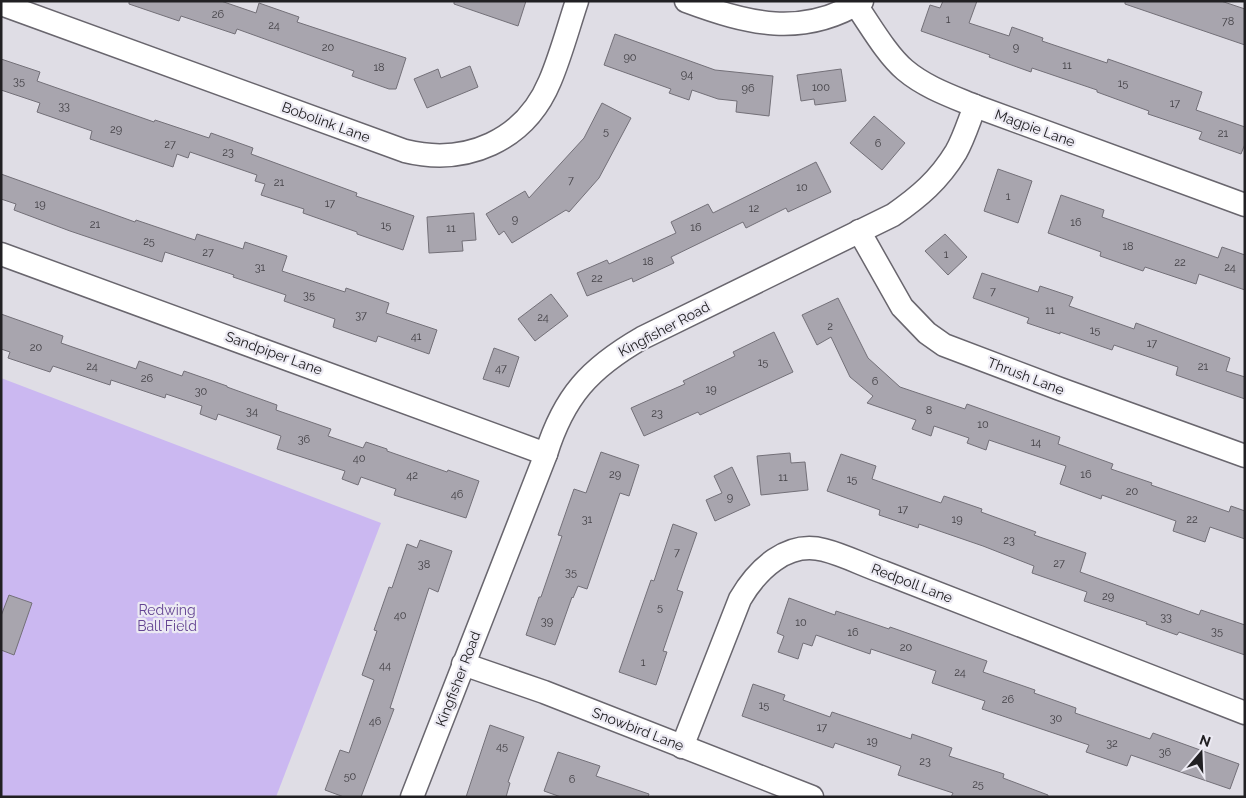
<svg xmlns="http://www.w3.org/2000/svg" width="1246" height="798" viewBox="0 0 1246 798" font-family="Raleway,sans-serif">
<rect width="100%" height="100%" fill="#dfdde5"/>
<polygon fill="#cbb8f1" points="1,378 381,523 276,797 1,797"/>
<g fill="#a8a5ae" stroke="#737078">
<polygon points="129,1 221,1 256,13 259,3 299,17 297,22 406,58 396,89 389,89 352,76 354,71 237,29 235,34 181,16 179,21 129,4"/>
<polygon points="454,1 526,1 518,26 454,4"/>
<polygon points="943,1 977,1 969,23 1009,36 1012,27 1043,38 1042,41 1107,63 1108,59 1202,92 1196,110 1245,127 1245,144 1241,154 1199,139 1202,132 1148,114 1149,111 1097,92 1097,90 1032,68 1031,72 989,57 990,55 921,31 930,5 940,8"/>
<polygon points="1125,1 1221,1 1245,9 1245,45 1125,4"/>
<polygon points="615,34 715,70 773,76 769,116 736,112 737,101 718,99 692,90 689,100 669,93 671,89 604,65"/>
<polygon points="1,59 40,72 37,81 154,122 155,120 209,138 211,133 253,148 251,154 357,193 356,196 414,216 403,250 357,234 357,232 303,213 304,209 261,195 265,184 255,181 257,175 190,152 188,158 177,154 173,167 90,139 92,131 37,112 40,103 1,90"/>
<polygon points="470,66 478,87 427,108 414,79 438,69 441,78"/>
<polygon points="841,69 846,101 815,105 814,99 801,101 797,75"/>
<polygon points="602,103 631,118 599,178 569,212 566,210 512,243 504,231 499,235 486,214 525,191 529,198 584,138"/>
<polygon points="874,116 905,143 882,170 850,143"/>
<polygon points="816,162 831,192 788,212 786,208 746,228 743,222 671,257 674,263 633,282 632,278 587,296 577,273 607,260 609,264 676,233 671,222 708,204 713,213"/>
<polygon points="998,169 1032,181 1018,223 984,211"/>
<polygon points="1,174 135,222 136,220 195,240 197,234 243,249 245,242 287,256 282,271 345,292 346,288 389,303 386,313 437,330 429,354 378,336 376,342 333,327 335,319 284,301 286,295 233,277 234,275 165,252 162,262 70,231 14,210 16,204 1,199"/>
<polygon points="1061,195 1104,210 1102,217 1218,258 1222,247 1245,255 1245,290 1199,274 1196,284 1145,267 1143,271 1100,256 1101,252 1048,233"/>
<polygon points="474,213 476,240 462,241 463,251 429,253 427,217"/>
<polygon points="945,234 967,257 948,275 925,251"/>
<polygon points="982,273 1038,292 1040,286 1073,297 1069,306 1134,329 1136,323 1230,358 1226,371 1245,377 1245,399 1176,375 1178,367 1114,345 1112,350 1060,332 1060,334 1027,323 1029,318 973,298"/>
<polygon points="551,294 568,316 535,341 518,319"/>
<polygon points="838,298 868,358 900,387 965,409 967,404 1060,437 1058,444 1113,464 1111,469 1152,483 1151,485 1229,512 1231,506 1245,511 1245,539 1210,527 1205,542 1173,531 1176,521 1102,495 1101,499 1060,484 1066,466 989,440 986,450 967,443 969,438 934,426 931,436 912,429 916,420 867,403 873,396 850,377 831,337 817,345 802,315"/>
<polygon points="1,314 63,336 61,343 136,369 139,361 182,376 184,371 227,386 227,387 277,405 276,410 331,429 328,436 363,448 366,442 387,449 387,451 447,472 448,470 479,481 466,518 394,495 396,489 361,477 358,485 342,479 345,471 277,449 281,436 218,414 216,420 200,414 202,406 166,394 165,398 111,380 110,385 53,366 50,372 8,358 10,352 1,349"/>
<polygon points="774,332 793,372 700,415 698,412 644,436 631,408 685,384 683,381 735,356 733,352"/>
<polygon points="494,348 519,357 509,387 483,379"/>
<polygon points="601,452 639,465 629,496 620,493 587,589 578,586 573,598 572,597 555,645 526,635 539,597 541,597 562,536 558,535 574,489 586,493"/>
<polygon points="790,453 791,463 805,462 808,490 761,495 757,456"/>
<polygon points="841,454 876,466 872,479 941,503 944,496 982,509 981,512 1036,532 1034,535 1086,553 1080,572 1199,615 1201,610 1245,625 1245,655 1179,632 1177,635 1146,624 1147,622 1084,601 1087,592 1032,573 1034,566 983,546 919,524 918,528 879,515 880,510 827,491"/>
<polygon points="732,467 750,505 715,521 706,500 722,493 714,476"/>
<polygon points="673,524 697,533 677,590 683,592 663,651 667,652 656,685 619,672 651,580 654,581"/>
<polygon points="420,540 452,551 438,592 429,588 390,708 394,709 361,797 344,797 325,790 340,750 349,753 374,680 362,675 377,631 374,630 389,587 392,588 407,544 417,548"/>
<polygon points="9,595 32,603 14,655 1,650 1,616"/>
<polygon points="789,598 835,615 836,611 889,629 890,627 987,661 983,672 1035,690 1034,693 1076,708 1075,713 1150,739 1153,733 1239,764 1230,789 1131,755 1127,766 1086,752 1089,745 982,709 985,701 932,683 936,671 871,649 870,654 816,635 812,646 803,643 798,659 778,652 784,636 777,633"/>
<polygon points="753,684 785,695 783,700 830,717 832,712 911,739 912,734 952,748 949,756 1004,774 1003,778 1048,795 1048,797 951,797 953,793 898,775 901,766 835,743 833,748 742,716"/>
<polygon points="490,725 524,737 508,782 510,783 506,797 466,797"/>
<polygon points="558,752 600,766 596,776 649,794 648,797 561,797 544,791"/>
</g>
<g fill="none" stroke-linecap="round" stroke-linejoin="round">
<g stroke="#69666e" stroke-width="25">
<g id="minor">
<path d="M686 1C748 24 802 38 862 1"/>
<path d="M1 4 405 151C466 166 525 141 550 81 561 55 568 28 577 1"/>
<path d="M856 5C870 25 887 55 905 70 925 87 951 96 975 106L1245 205"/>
<polyline points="859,231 902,307 927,333 944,345 1060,389 1245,456"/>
<polyline points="1,254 546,454"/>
<polyline points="463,664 544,692 812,797"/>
<path d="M682 747 740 599C757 570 787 540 824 550 844 555 863 565 883 572L1245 713"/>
<path d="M412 797 546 454C564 396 590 368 642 338L893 215C919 197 939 180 956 152 964 138 969 121 975 106"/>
</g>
</g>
<use href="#minor" stroke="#fff" stroke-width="22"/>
</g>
<g text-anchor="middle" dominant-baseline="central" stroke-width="4.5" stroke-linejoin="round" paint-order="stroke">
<g font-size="11" fill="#434146">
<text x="218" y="14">26</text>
<text x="948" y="19">1</text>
<text x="1228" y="21">78</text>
<text x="274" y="25">24</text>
<text x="328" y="47">20</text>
<text x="1016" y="47">9</text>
<text x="630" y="57">90</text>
<text x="1067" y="65">11</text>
<text x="379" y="67">18</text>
<text x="687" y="74">94</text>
<text x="19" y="81">35</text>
<text x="1123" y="83">15</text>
<text x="821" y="87">100</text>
<text x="748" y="88">96</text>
<text x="1175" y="103">17</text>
<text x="64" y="106">33</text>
<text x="116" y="129">29</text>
<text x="606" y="131">5</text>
<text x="1223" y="133">21</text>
<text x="878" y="143">6</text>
<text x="170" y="144">27</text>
<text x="228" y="152">23</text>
<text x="571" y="180">7</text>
<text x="279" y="182">21</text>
<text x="802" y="187">10</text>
<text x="1008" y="196">1</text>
<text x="330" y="203">17</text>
<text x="40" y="204">19</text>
<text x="754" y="208">12</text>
<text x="515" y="219">9</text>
<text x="1076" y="222">16</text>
<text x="95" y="224">21</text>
<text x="386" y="225">15</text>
<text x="696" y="227">16</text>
<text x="451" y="228">11</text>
<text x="149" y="241">25</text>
<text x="1128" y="246">18</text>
<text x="208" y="252">27</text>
<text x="946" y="254">1</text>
<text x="648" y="261">18</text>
<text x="1180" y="262">22</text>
<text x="260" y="267">31</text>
<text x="1230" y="267">24</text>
<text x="597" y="278">22</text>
<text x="993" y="291">7</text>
<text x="309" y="295">35</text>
<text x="1050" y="310">11</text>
<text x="361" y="315">37</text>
<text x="543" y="317">24</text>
<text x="830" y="326">2</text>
<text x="1095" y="330">15</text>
<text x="416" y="336">41</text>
<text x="1152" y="343">17</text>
<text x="36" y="347">20</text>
<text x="763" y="362">15</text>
<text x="92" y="366">24</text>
<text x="1203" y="366">21</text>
<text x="501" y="368">47</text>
<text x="147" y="378">26</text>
<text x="875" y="381">6</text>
<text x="711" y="389">19</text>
<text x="201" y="391">30</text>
<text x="929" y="410">8</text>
<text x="252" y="411">34</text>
<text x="657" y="413">23</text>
<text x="983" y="424">10</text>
<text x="304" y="439">36</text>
<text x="1036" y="442">14</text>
<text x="359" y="458">40</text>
<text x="615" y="474">29</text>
<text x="1086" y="474">16</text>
<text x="412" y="475">42</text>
<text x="783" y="477">11</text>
<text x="852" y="479">15</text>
<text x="1132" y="491">20</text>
<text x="457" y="494">46</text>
<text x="730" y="497">9</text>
<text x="903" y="509">17</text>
<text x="587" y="519">31</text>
<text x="957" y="519">19</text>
<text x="1192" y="519">22</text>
<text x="1009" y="540">23</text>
<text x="677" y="552">7</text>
<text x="1059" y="563">27</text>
<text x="424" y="564">38</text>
<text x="571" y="572">35</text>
<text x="1108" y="596">29</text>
<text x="660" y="607">5</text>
<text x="400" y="615">40</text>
<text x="1166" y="617">33</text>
<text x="547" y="621">39</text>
<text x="801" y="622">10</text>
<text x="1217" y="631">35</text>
<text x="853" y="632">16</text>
<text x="906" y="647">20</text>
<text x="643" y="662">1</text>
<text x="385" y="665">44</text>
<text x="960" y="672">24</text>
<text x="1008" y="699">26</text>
<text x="764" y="705">15</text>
<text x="1056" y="718">30</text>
<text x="375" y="721">46</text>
<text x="822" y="727">17</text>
<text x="872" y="741">19</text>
<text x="1112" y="743">32</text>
<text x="502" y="746">45</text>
<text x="1165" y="752">36</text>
<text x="925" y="761">23</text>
<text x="350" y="776">50</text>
<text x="572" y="779">6</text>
<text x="978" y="784">25</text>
</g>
<g font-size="14" fill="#212023" stroke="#eceaf3">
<text transform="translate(326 122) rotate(20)">Bobolink Lane</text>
<text transform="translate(1035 128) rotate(20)">Magpie Lane</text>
<text transform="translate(664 329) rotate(-28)">Kingfisher Road</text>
<text transform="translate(274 353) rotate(20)">Sandpiper Lane</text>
<text transform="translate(1026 376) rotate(21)">Thrush Lane</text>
<text transform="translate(912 583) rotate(21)">Redpoll Lane</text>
<text transform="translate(458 679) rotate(-69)">Kingfisher Road</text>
<text transform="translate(638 729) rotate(21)">Snowbird Lane</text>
</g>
<g font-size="14" fill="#634492" stroke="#eceaf3">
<text x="167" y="610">Redwing<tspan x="167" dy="16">Ball Field</tspan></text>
</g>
</g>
<rect width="1246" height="798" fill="none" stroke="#212023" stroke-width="5"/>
<g transform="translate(1201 753) rotate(19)" stroke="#eceaf3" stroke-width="4" paint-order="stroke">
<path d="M0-4L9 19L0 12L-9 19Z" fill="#212023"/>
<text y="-8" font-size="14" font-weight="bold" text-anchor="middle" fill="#212023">N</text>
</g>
</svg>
